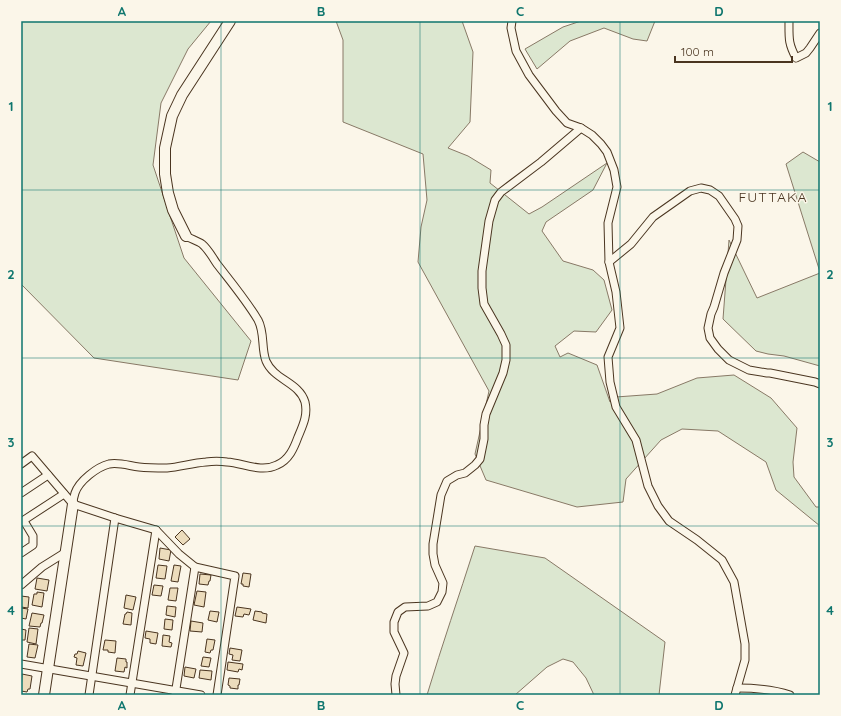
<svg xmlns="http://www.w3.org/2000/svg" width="841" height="716" viewBox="0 0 841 716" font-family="Quicksand,sans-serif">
<rect width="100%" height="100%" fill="#fbf6e9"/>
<g fill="#dce7d0" stroke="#887966">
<polygon points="21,21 211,21 188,49 161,103 153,165 184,258 251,341 238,380 94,358 21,284"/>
<polygon points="336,21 462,21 473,52 470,122 448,148 468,156 491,170 490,183 529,214 542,207 607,163 593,190 546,222 542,231 563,261 593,270 604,280 612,310 596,332 574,331 555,346 560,357 568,353 597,365 610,402 616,397 657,394 697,378 734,375 771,398 797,428 793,462 794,477 816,507 820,507 820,526 776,490 766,462 718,431 682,429 661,440 626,479 623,502 577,507 486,480 475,454 489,391 418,262 421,227 427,200 423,154 343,122 343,40"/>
<polygon points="581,21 655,21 647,41 633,39 604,28 570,41 537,69 525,49 563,27"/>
<polygon points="803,152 820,162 820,272 786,164"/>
<polygon points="729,240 757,298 820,273 820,366 784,356 768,354 756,351 723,319"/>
<path d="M475 546 545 558 665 642 659 695H594L586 678 573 662 563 659 547 667 515 695H427C442 645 459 596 475 546Z"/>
</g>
<g fill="#ecdcbc" stroke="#4a3520">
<polygon points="182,530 190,539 183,545 175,537"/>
<polygon points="160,548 171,550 169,561 159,559"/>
<polygon points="158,565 167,566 165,579 156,578"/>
<polygon points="174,565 181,566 178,582 171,581"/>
<polygon points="243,573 251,574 249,587 243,586 243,584 241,584"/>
<polygon points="200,574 211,575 210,581 209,581 208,585 199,584"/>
<polygon points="37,578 49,580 47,591 35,589"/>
<polygon points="154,585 163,586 161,596 152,595"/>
<polygon points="170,588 178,588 176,601 168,600"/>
<polygon points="197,591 206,592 204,607 194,605"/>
<polygon points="37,592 44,593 42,607 32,605 34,594 37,594"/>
<polygon points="126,595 136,597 133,610 124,608"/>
<polygon points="21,596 29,597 28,608 21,607"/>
<polygon points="167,606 176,607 175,617 166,615"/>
<polygon points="237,607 251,609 249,615 244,614 243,617 235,616"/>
<polygon points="21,608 28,609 26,619 21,618"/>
<polygon points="210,611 219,612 217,622 208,620"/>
<polygon points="255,611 262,612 262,613 267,614 266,623 253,620"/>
<polygon points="127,612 132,613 131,625 123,624 125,614 126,614"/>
<polygon points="32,613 44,615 42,623 41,623 40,627 29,626"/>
<polygon points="165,619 173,620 172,630 164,629"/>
<polygon points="191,621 203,623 202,632 190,631"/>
<polygon points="29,628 38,629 36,644 27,642"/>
<polygon points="21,629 26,630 25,640 21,640"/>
<polygon points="146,631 158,633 156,644 150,643 150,639 145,638"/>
<polygon points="163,635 170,636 169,642 172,643 171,647 162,646"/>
<polygon points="207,639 215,640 213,650 211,650 210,653 205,652"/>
<polygon points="105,640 116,641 115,653 108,652 108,650 103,650"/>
<polygon points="29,644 38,645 35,658 27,657"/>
<polygon points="230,648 242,650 240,661 232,660 233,655 229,654"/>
<polygon points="78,651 86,653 83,666 76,665 77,658 74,657 75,654 77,654"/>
<polygon points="203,657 211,658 209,667 201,666"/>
<polygon points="117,658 126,659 126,662 127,662 127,668 125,667 124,672 115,671"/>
<polygon points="228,662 243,664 242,670 239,669 238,672 227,670"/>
<polygon points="185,667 196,669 194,678 184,676"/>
<polygon points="200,670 212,671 211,680 199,678"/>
<polygon points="22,674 32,676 30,689 28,689 27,692 21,691"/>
<polygon points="229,678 240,679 239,685 238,685 238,689 230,688 230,686 228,685"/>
</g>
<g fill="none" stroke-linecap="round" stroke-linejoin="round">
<g stroke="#4a3520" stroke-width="9">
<g id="street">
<polyline points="512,21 511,28 516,51 529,75 556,111 567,123 581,128 592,135 601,144 607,152 614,170 617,187 608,223 609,262 616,292 620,328 608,357 610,382 616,407 636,440 648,486 658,506 669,521 697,540 722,560 734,582 745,644 745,660 735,695"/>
<path d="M789 21C789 38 788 43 796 58L806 53 810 48 820 33"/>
<polyline points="609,262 631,244 653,217 690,191 701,188 710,190 719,196 735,219 738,226 737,240 724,273 714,307 711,314 708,328 710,338 718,349 729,360 749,370 767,373 770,373 815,382 820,384"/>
<polyline points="21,464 32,456 73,504 115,518 156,530 179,554 195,567 235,576 217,695"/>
<polyline points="21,493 48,475"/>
<path d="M73 504C73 501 74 496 75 493 79 481 97 467 109 464 119 462 130 466 139 467 148 468 158 468 167 468 180 467 192 463 206 462 213 461 220 461 227 462 243 463 261 473 277 465 289 460 294 448 298 437 303 425 308 415 305 402 299 382 274 380 266 361 261 348 265 333 258 320 246 300 231 282 217 264 213 258 208 249 202 244 198 241 191 239 186 236"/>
<polyline points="21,522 64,494"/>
<polyline points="21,553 33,545 33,536 24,521"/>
<polyline points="21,585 42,567 66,552"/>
<polyline points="21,664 201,695"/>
<path d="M737 688C755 688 772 689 790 695"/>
<polyline points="89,695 115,518"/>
<polyline points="130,695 156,530"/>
<polyline points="175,695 195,567"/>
<polyline points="396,695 395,684 396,676 404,653 394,632 394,622 398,612 405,607 428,606 437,602 442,592 443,583 435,565 433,554 433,544 441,495 447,481 457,475 465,473 475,465 480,459 484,439 484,425 486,414 503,373 506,360 506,345 501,334 484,304 482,288 482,271 489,221 495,200 501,192 541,162 581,128"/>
</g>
</g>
<g stroke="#4a3520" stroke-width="12">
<g id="secondary">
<polyline points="186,236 173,210 168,193 165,174 165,148 172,116 182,95 230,21"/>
<polyline points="44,695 73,504"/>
</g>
</g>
<use href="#street" stroke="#fbf6e9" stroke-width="7"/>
<use href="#secondary" stroke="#fbf6e9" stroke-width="10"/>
</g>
<path fill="none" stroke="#0f766e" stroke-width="1" stroke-opacity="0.55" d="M221 21V695M420 21V695M620 21V695M21 190H820M21 358H820M21 526H820"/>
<g text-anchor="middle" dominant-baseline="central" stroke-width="3" stroke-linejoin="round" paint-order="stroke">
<g font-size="14" letter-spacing="1" fill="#4a3520" stroke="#fbf6e9">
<text x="773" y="197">FUTTAKA</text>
</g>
</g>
<rect width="841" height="716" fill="none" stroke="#fbf6e9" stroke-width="44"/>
<path d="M675 56v6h117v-6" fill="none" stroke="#4a3520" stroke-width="2"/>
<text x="681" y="56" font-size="12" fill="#4a3520" stroke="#fbf6e9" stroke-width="3" paint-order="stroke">100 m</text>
<rect x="22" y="22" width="797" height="672" fill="none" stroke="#0f766e" stroke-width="1.5"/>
<g font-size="13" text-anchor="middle" font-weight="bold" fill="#0f766e">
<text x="122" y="16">A</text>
<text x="321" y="16">B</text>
<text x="520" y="16">C</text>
<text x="719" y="16">D</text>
<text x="11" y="111">1</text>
<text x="830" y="111">1</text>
<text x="11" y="279">2</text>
<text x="830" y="279">2</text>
<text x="11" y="447">3</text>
<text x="830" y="447">3</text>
<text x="11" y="615">4</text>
<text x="830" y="615">4</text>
<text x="122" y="710">A</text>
<text x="321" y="710">B</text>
<text x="520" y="710">C</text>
<text x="719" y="710">D</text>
</g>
</svg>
